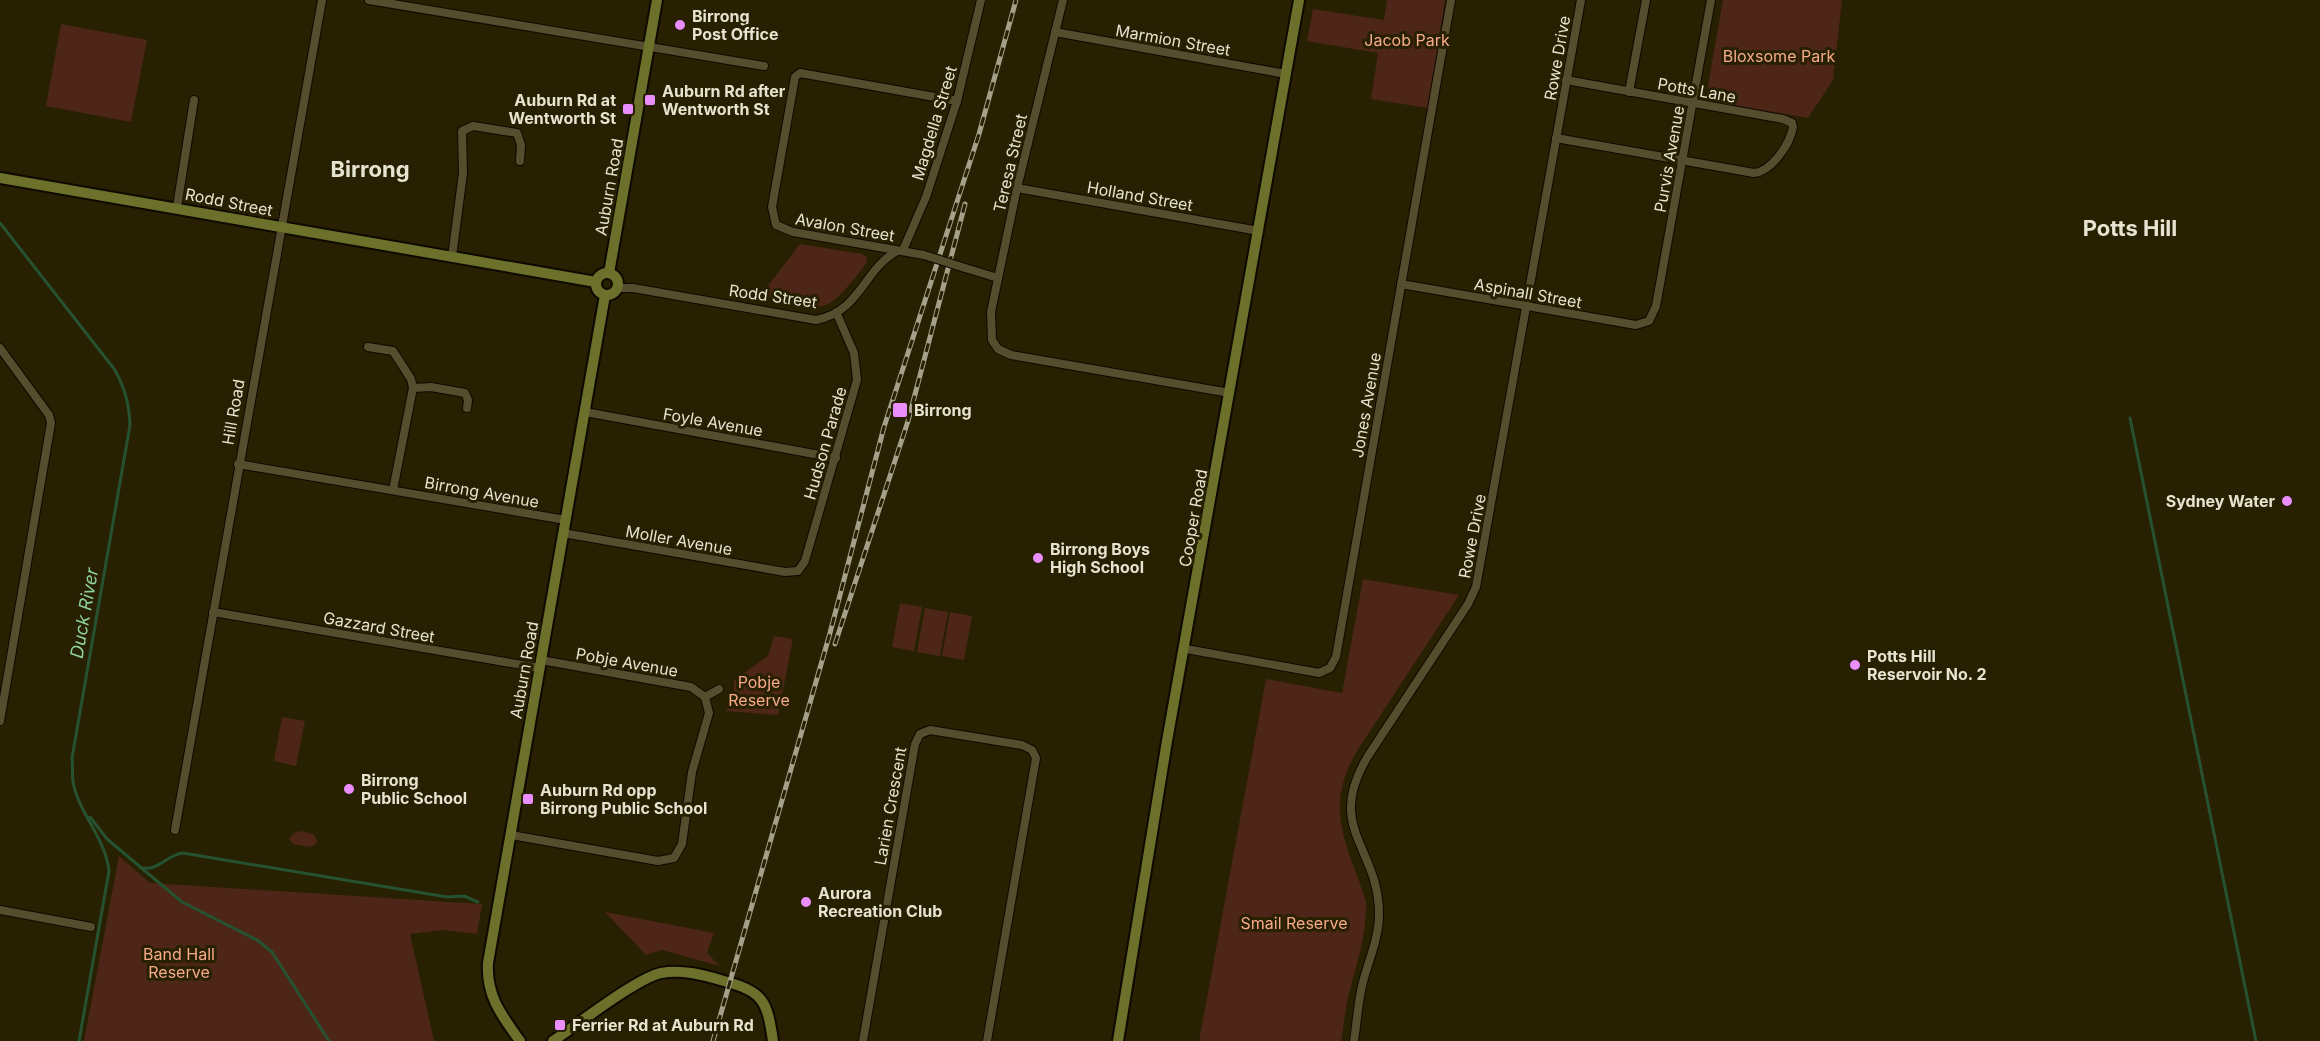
<svg xmlns="http://www.w3.org/2000/svg" width="2320" height="1041" viewBox="0 0 2320 1041" font-family="Inter,sans-serif">
<rect width="100%" height="100%" fill="#272001"/>
<g fill="#4d2617">
<polygon points="1387,0 1445,0 1428,108 1371,99 1378,53 1307,41 1313,9 1384,20"/>
<polygon points="1723,0 1842,0 1833,80 1808,118 1709,101 1706,97"/>
<polygon points="61,24 147,40 131,122 46,106"/>
<path d="M800 244 862 254 867 257 866 264C823 319 826 311 760 296Z"/>
<path d="M1363 579 1459 595 1357 751C1323 810 1347 842 1366 901 1367 934 1357 962 1349 994 1345 1009 1344 1025 1341 1041H1199L1266 679 1342 693Z"/>
<polygon points="900,603 922,607 914,651 892,647"/>
<polygon points="925,608 948,612 940,656 917,652"/>
<polygon points="950,612 972,616 964,660 942,656"/>
<polygon points="774,636 793,639 778,715 726,711 734,697 734,680 768,656"/>
<polygon points="282,717 305,721 296,766 274,761"/>
<polygon points="301,831 313,834 317,840 316,844 310,847 293,844 289,839 294,833"/>
<polygon points="119,856 150,883 482,904 477,934 443,930 410,934 434,1041 84,1041"/>
<polygon points="605,912 714,933 707,953 720,966 662,950 646,955"/>
</g>
<g fill="none" stroke-linecap="round" stroke-linejoin="round">
<g stroke="#275231" stroke-width="3">
<path d="M0 223 115 370C125 389 129 403 130 425L72 758C73 766 72 774 73 782 79 814 105 837 109 871L79 1041"/>
<polyline points="2130,418 2256,1041"/>
<polyline points="90,817 107,839 182,902 257,940 272,952 329,1041"/>
<path d="M141 868C160 871 166 855 183 853L447 897 464 896 478 902"/>
</g>
<g stroke="#0f0900" stroke-width="10">
<g id="street">
<polyline points="369,0 764,66"/>
<polyline points="1063,0 1017,188 991,312 992,340 998,349 1011,355 1230,393"/>
<polyline points="1055,32 1286,74"/>
<polyline points="1629,92 1646,0"/>
<path d="M1556 138 1754 173C1772 171 1790 144 1793 127L1792 123 1783 119 1566 80"/>
<polyline points="1017,188 1259,231"/>
<polyline points="177,207 194,100"/>
<polyline points="903,250 926,197 957,101 981,0"/>
<polyline points="924,255 793,232 776,225 772,207 794,83 795,77 800,73 957,101"/>
<polyline points="452,257 463,173 462,131 473,126 517,133 521,145 520,161"/>
<polyline points="965,268 998,278"/>
<polyline points="1401,284 1636,325 1649,321 1656,306 1711,0"/>
<path d="M618 288H633L816 320C861 311 863 270 897 251"/>
<polyline points="368,347 393,351 411,379 413,388 393,490"/>
<polyline points="0,348 49,415 51,423 0,721"/>
<polyline points="413,388 431,387 465,393 468,400 467,408"/>
<polyline points="585,412 836,458"/>
<polyline points="238,464 566,520"/>
<polyline points="563,533 785,572 798,571 805,561 857,380 854,353 837,314"/>
<polyline points="213,612 540,668"/>
<polyline points="1186,649 1319,673 1330,668 1336,657 1451,0"/>
<polyline points="705,697 719,689"/>
<polyline points="175,830 322,0"/>
<polyline points="511,835 658,861 674,858 682,844 692,772 709,713 705,697 691,687 541,660"/>
<polyline points="0,910 91,927"/>
<polyline points="863,1041 915,744 920,734 930,730 1022,745 1032,750 1036,758 987,1041"/>
<path d="M1354 1041C1357 1021 1358 1001 1363 982 1369 959 1379 938 1379 914 1379 846 1324 829 1368 756L1468 604 1476 587 1581 0"/>
</g>
</g>
<g stroke="#0f0900" stroke-width="14">
<g id="secondary">
<polyline points="0,178 596,282"/>
<circle cx="607" cy="284" r="11"/>
<polyline points="609,273 657,0"/>
<path d="M520 1041C502 1016 486 996 488 963L605 295"/>
<path d="M553 1041C577 1025 637 978 661 973 682 969 704 975 724 981 764 992 767 1001 773 1041"/>
<polyline points="1118,1041 1167,741 1299,0"/>
</g>
</g>
<use href="#street" stroke="#554d2e" stroke-width="8"/>
<use href="#secondary" stroke="#6b702b" stroke-width="10"/>
<g stroke="#a5a08a" stroke-width="5">
<g id="rail">
<polyline points="835,644 908,421 965,204"/>
<polyline points="713,1041 830,633 884,427 979,134 1016,0"/>
</g>
</g>
<use href="#rail" stroke="#272001" stroke-width="3" stroke-dasharray="9" stroke-linecap="butt"/>
<g stroke="#0f0900" stroke-width="10" stroke-linecap="butt">
<polyline id="street-bridge" points="924,255 965,268"/>
</g>
<use href="#street-bridge" stroke="#554d2e" stroke-width="8"/>
</g>
<g fill="#ea8dfd" stroke="#272001" stroke-width="2">
<circle cx="680" cy="25" r="6"/>
<rect x="644" y="94" width="12" height="12" rx="3"/>
<rect x="622" y="103" width="12" height="12" rx="3"/>
<rect x="892" y="402" width="16" height="16" rx="3"/>
<circle cx="2287" cy="501" r="6"/>
<circle cx="1038" cy="558" r="6"/>
<circle cx="1855" cy="665" r="6"/>
<circle cx="349" cy="789" r="6"/>
<rect x="522" y="793" width="12" height="12" rx="3"/>
<circle cx="806" cy="902" r="6"/>
<rect x="554" y="1019" width="12" height="12" rx="3"/>
</g>
<g text-anchor="middle" dominant-baseline="central" stroke-width="6" stroke-linejoin="round" paint-order="stroke">
<g font-size="16" font-weight="bold" fill="#e7e3d1" stroke="#272001" text-anchor="start">
<text x="692" y="16">Birrong<tspan x="692" dy="18">Post Office</tspan></text>
<text x="662" y="91">Auburn Rd after<tspan x="662" dy="18">Wentworth St</tspan></text>
<text x="616" y="100" text-anchor="end">Auburn Rd at<tspan x="616" dy="18">Wentworth St</tspan></text>
<text x="914" y="410">Birrong</text>
<text x="2275" y="501" text-anchor="end">Sydney Water</text>
<text x="1050" y="549">Birrong Boys<tspan x="1050" dy="18">High School</tspan></text>
<text x="1867" y="656">Potts Hill<tspan x="1867" dy="18">Reservoir No. 2</tspan></text>
<text x="361" y="780">Birrong<tspan x="361" dy="18">Public School</tspan></text>
<text x="540" y="790">Auburn Rd opp<tspan x="540" dy="18">Birrong Public School</tspan></text>
<text x="818" y="893">Aurora<tspan x="818" dy="18">Recreation Club</tspan></text>
<text x="572" y="1025">Ferrier Rd at Auburn Rd</text>
</g>
<g font-size="16" fill="#e7e3d1" stroke="#272001">
<text transform="translate(1173 40) rotate(10)">Marmion Street</text>
<text transform="translate(1557 58) rotate(-80)">Rowe Drive</text>
<text transform="translate(1697 90) rotate(10)">Potts Lane</text>
<text transform="translate(934 123) rotate(-73)">Magdella Street</text>
<text transform="translate(1669 159) rotate(-80)">Purvis Avenue</text>
<text transform="translate(1010 163) rotate(-77)">Teresa Street</text>
<text transform="translate(609 187) rotate(-80)">Auburn Road</text>
<text transform="translate(1140 196) rotate(10)">Holland Street</text>
<text transform="translate(229 202) rotate(11)">Rodd Street</text>
<text transform="translate(845 227) rotate(10)">Avalon Street</text>
<text transform="translate(1528 293) rotate(10)">Aspinall Street</text>
<text transform="translate(773 296) rotate(8)">Rodd Street</text>
<text transform="translate(1366 405) rotate(-80)">Jones Avenue</text>
<text transform="translate(233 412) rotate(-80)">Hill Road</text>
<text transform="translate(713 422) rotate(10)">Foyle Avenue</text>
<text transform="translate(825 443) rotate(-74)">Hudson Parade</text>
<text transform="translate(482 492) rotate(10)">Birrong Avenue</text>
<text transform="translate(1193 518) rotate(-80)">Cooper Road</text>
<text transform="translate(1472 536) rotate(-79)">Rowe Drive</text>
<text transform="translate(679 540) rotate(10)">Moller Avenue</text>
<text transform="translate(379 627) rotate(10)">Gazzard Street</text>
<text transform="translate(627 662) rotate(10)">Pobje Avenue</text>
<text transform="translate(524 670) rotate(-80)">Auburn Road</text>
<text transform="translate(890 806) rotate(-80)">Larien Crescent</text>
</g>
<g font-size="16" fill="#f8aa8b" stroke="#272001">
<text x="1407" y="40">Jacob Park</text>
<text x="1779" y="56">Bloxsome Park</text>
<text x="759" y="682">Pobje<tspan x="759" dy="18">Reserve</tspan></text>
<text x="1294" y="923">Smail Reserve</text>
<text x="179" y="954">Band Hall<tspan x="179" dy="18">Reserve</tspan></text>
</g>
<g font-size="18" font-style="italic" fill="#8ed19c" stroke="#272001">
<text transform="translate(84 613) rotate(-80)">Duck River</text>
</g>
<g font-size="22" font-weight="bold" fill="#e7e3d1" stroke="#272001">
<text x="370" y="169">Birrong</text>
<text x="2130" y="228">Potts Hill</text>
</g>
</g>
</svg>
